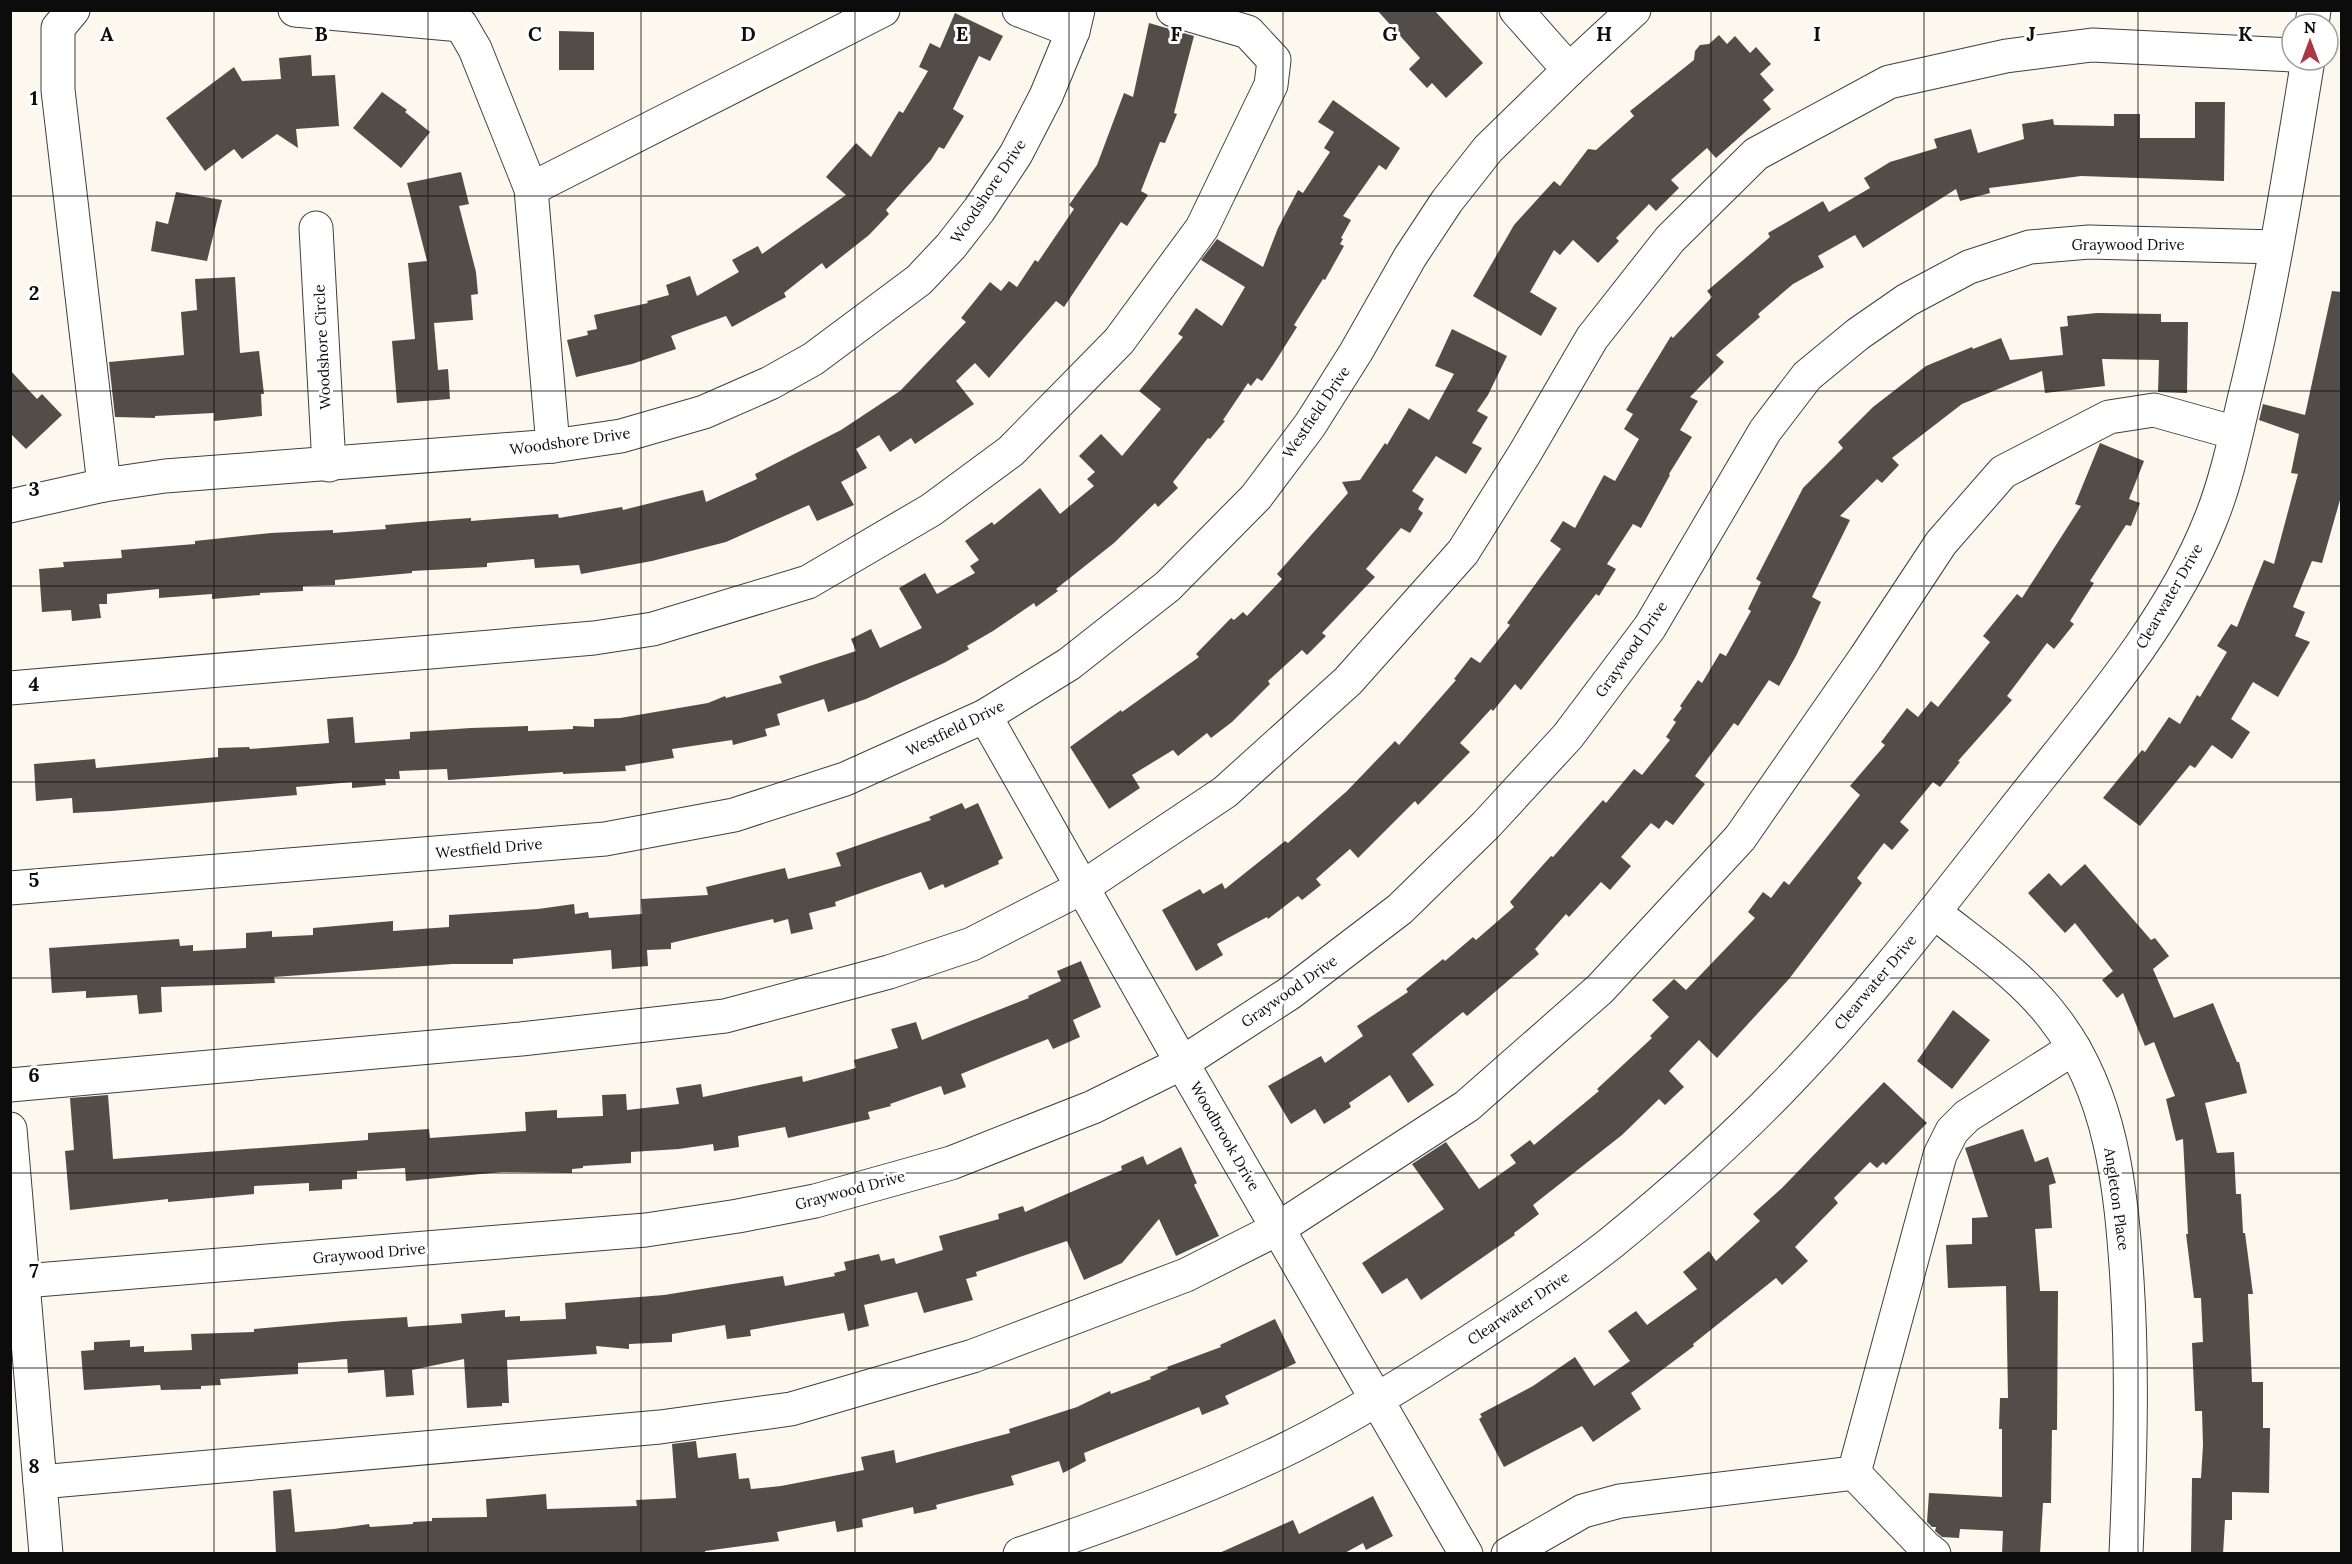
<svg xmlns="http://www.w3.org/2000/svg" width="2352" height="1564" viewBox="0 0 2352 1564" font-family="Lora,serif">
<rect width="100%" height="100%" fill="#fdf8ed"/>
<g fill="#534d4a">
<polygon points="1377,10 1434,10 1483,63 1446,98 1432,83 1427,88 1409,69 1420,58"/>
<polygon points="955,13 1003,36 990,61 979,56 953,109 964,116 944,149 939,147 931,160 886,210 889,214 869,235 826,269 822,263 784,293 786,297 732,327 726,316 671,336 676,349 632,364 576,377 567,340 588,335 587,331 597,329 594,315 648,303 647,301 669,295 666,285 690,276 697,296 739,272 732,260 758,246 762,254 846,195 826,177 856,143 871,157 899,111 903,113 928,71 919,67 930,43 940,48"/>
<polygon points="1149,23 1194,36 1174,113 1177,114 1165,143 1160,142 1141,191 1148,195 1127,226 1121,222 1064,307 1056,301 989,378 975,363 956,381 974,404 915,444 911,438 890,452 879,435 856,449 867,468 841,482 854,505 817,521 809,505 726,542 652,561 581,574 579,565 535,568 534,559 487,563 487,567 412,571 412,573 335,580 335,585 303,586 303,591 260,593 260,595 212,599 212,594 159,598 159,589 107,594 107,604 99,604 101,618 72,621 71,610 42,612 39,569 64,567 63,562 122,558 121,550 195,544 195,541 271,533 333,530 333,533 386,529 385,525 443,520 471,518 471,521 558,514 559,518 622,507 623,510 703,490 706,502 757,479 755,474 841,430 900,391 966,322 961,318 990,282 1001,291 1009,281 1017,287 1035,260 1038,262 1074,209 1069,205 1097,165 1124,93 1133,97"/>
<polygon points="559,31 594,32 594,70 559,70"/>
<polygon points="1719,35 1727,44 1735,36 1750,53 1756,47 1771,64 1760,74 1774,90 1763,100 1771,109 1716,158 1707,148 1671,180 1679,188 1656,211 1649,204 1616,238 1619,241 1598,263 1573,240 1560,255 1554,250 1530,292 1557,308 1541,336 1473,296 1514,225 1554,181 1560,186 1588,149 1596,150 1634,116 1630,111 1694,60 1695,51 1700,45 1709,44"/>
<polygon points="311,55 312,76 335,75 339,126 296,129 298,148 277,134 242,159 234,149 205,171 166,118 234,67 242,81 281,79 279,58"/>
<polygon points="382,92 407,110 405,112 430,132 401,168 353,128"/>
<polygon points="1333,100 1400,148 1386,170 1379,165 1343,216 1351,220 1341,238 1343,239 1340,244 1344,246 1325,280 1323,279 1294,325 1297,327 1273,365 1262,381 1257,378 1251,386 1248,383 1223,420 1225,421 1210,439 1208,438 1173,482 1178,488 1158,507 1155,503 1114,543 1056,589 1058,591 1036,607 1034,603 993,631 967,646 969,649 944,663 866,699 828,712 824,699 777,714 780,725 765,729 767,736 733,745 732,740 672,749 674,758 625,766 626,771 563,774 563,772 448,780 447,769 399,771 400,779 385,779 386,785 352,788 352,782 296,787 297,795 111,811 73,813 72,798 36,801 34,764 95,759 96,768 218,757 218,748 249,747 250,749 329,743 327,719 353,717 355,743 410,739 410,732 471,728 528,726 528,731 573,729 573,726 594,727 594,719 620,718 708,703 725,696 726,698 782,683 779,676 856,651 851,639 871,629 880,648 922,628 899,588 925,573 937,594 975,573 970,566 979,560 965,541 992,522 994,525 1040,488 1060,514 1094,486 1087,479 1095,472 1079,456 1101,434 1122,456 1161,409 1139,391 1183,337 1178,334 1196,308 1222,326 1245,287 1201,260 1217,239 1263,267 1278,228 1298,190 1303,193 1330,152 1324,148 1334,132 1318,122"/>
<polygon points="2195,102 2225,102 2224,181 2081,176 1989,188 1990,193 1960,201 1956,189 1863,248 1855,235 1818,256 1824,267 1793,284 1758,314 1760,317 1716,355 1724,362 1690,397 1698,401 1680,430 1692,437 1669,474 1670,475 1641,528 1633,524 1607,564 1616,569 1599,596 1596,594 1521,690 1515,684 1493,711 1491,709 1460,743 1470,752 1418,805 1415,801 1358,858 1350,849 1316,879 1321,885 1302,900 1298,896 1268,919 1267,917 1217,944 1223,955 1196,971 1162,910 1200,889 1203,894 1222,883 1225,889 1285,841 1288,843 1347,791 1395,741 1399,745 1456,680 1454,679 1471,657 1480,663 1510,625 1507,623 1561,549 1550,541 1563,521 1575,528 1604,475 1615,481 1639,439 1624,429 1633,414 1626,410 1671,336 1673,338 1712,297 1707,291 1770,237 1768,233 1823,201 1829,212 1870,188 1864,178 1890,162 1937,148 1934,139 1971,129 1978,153 2024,139 2022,124 2053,119 2054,125 2114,126 2114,114 2140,114 2140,138 2195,138"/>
<polygon points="461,172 469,204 459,206 476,272 478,294 471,295 473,320 434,323 438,370 448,369 450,399 397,403 392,341 415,339 408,263 427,261 407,183"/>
<polygon points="176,192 222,200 207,261 151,251 156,221 168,224"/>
<polygon points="235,277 240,353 259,351 264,394 261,394 262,416 214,421 214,413 155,416 155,418 115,417 109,362 184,355 181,312 197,310 195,279"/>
<polygon points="2332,291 2342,292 2342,493 2322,563 2312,561 2293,607 2305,612 2295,636 2310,642 2278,697 2253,682 2231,719 2250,732 2232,759 2212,745 2195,768 2190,765 2140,826 2103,798 2142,750 2145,752 2169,717 2180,724 2197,695 2200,697 2227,652 2217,646 2231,624 2237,627 2264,560 2274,564 2298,474 2291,473 2299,434 2259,420 2263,404 2305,415"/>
<polygon points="2097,313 2161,314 2161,322 2188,322 2187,393 2158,392 2159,360 2102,359 2105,386 2045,393 2042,371 1962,404 1892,458 1899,465 1882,483 1877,479 1840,516 1850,520 1812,597 1821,602 1796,656 1779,686 1769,680 1738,726 1734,723 1695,776 1705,784 1673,825 1666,820 1659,829 1651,823 1621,857 1631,866 1610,890 1601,882 1569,917 1566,914 1535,949 1539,954 1467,1016 1463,1012 1412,1054 1434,1085 1408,1103 1390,1075 1349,1103 1351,1107 1324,1124 1315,1109 1291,1124 1268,1086 1321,1056 1325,1063 1363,1036 1357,1026 1408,992 1406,989 1443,959 1445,961 1473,937 1476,940 1514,907 1510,902 1551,856 1553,857 1603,800 1606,803 1634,769 1642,775 1670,740 1666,737 1676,722 1673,720 1682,708 1680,706 1698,680 1702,683 1720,653 1726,656 1751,611 1748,609 1761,582 1756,579 1803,488 1843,448 1838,442 1873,407 1926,366 1972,347 1973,349 2001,338 2010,360 2063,355 2060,327 2068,326 2067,316"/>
<polygon points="1452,329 1507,356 1488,395 1477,411 1488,417 1472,443 1482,448 1466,474 1436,456 1412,491 1424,499 1418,509 1423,513 1410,533 1401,528 1366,569 1375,577 1322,633 1326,636 1307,655 1302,650 1268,681 1270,684 1232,722 1211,738 1207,733 1178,756 1173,750 1132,775 1140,788 1109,809 1070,747 1121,710 1122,712 1199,657 1196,654 1231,618 1234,620 1243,612 1247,616 1282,579 1277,574 1348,493 1342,482 1360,480 1385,443 1387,445 1409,408 1429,420 1454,374 1435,366"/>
<polygon points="10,370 37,399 42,394 62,415 26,449 10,433"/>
<polygon points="2100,443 2144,461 2129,499 2140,503 2131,526 2126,525 2090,581 2094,583 2070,621 2074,624 2054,649 2047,643 2007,696 2012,700 1958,761 1960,762 1940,787 1933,782 1900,822 1909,830 1892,850 1884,843 1857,878 1862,883 1789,979 1717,1058 1699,1040 1669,1071 1684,1087 1665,1105 1659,1099 1622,1135 1533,1205 1539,1214 1514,1233 1515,1235 1421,1300 1407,1278 1382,1294 1362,1263 1444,1209 1412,1164 1446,1142 1479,1189 1516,1163 1510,1155 1530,1140 1534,1145 1599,1091 1597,1089 1652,1038 1650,1036 1669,1017 1652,1000 1674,979 1686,990 1755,918 1748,912 1763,892 1771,898 1784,881 1789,885 1860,795 1850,786 1885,745 1881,742 1907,708 1918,717 1931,701 1938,707 1990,642 1983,636 2017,594 2022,598 2081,506 2075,504"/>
<polygon points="962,803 965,809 978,803 1003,858 998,861 999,864 945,888 943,884 929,890 921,872 835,902 836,906 809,913 813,929 791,934 788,919 774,923 773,919 671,943 671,949 647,950 648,966 612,969 611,950 513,959 513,964 452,964 274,977 275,983 161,987 162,1012 139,1014 137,995 86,998 86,991 52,993 49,948 179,939 180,946 193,945 193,951 246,948 246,933 272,931 272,937 313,935 313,928 393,921 393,931 449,927 449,915 538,909 574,904 575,914 588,912 589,918 642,914 641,899 708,895 706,887 785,868 788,879 841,866 836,853 931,820 929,817"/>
<polygon points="2085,864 2151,940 2155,938 2169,956 2153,969 2174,1018 2213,1003 2237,1062 2239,1062 2247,1093 2205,1103 2217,1153 2234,1152 2236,1194 2241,1194 2243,1233 2245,1233 2253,1294 2248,1294 2252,1382 2263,1382 2263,1428 2270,1428 2269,1493 2232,1492 2232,1520 2225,1520 2223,1554 2191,1554 2192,1478 2201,1478 2203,1445 2202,1411 2195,1411 2192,1343 2203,1342 2201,1298 2194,1298 2186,1234 2188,1234 2183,1139 2176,1141 2166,1099 2175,1096 2154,1042 2145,1046 2123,993 2117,998 2102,980 2113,971 2075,923 2065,933 2028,893 2049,873 2061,886"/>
<polygon points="1081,961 1101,1007 1073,1020 1080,1037 1053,1049 1048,1039 961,1074 966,1087 944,1095 941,1086 890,1104 891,1106 868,1112 870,1119 788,1138 785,1127 738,1136 739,1147 714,1151 713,1144 679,1149 631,1152 631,1163 583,1166 583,1168 572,1169 572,1173 502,1172 406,1181 405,1168 357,1171 357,1179 342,1180 342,1189 309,1191 309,1183 254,1186 254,1194 168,1202 168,1199 70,1210 65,1151 74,1150 70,1098 108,1095 113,1159 368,1140 368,1133 429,1129 430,1138 526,1131 525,1112 557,1110 557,1118 603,1116 602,1095 626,1094 627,1110 679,1104 676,1088 701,1084 703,1097 802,1076 803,1082 856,1068 854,1060 898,1048 891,1029 916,1022 922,1040 1029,998 1028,996 1061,981 1057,971"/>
<polygon points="1953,1010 1990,1040 1952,1089 1917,1061"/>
<polygon points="1884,1082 1927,1123 1886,1165 1883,1162 1877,1168 1870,1162 1834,1198 1838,1203 1795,1247 1808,1261 1782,1285 1776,1278 1693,1344 1694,1346 1631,1393 1641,1409 1593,1442 1582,1426 1504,1467 1479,1419 1482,1417 1480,1414 1533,1386 1575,1357 1594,1386 1630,1361 1608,1331 1636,1311 1647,1325 1697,1289 1683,1272 1709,1251 1716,1261 1760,1221 1753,1214 1782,1188"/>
<polygon points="2023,1129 2035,1162 2048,1157 2056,1183 2049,1185 2052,1228 2035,1229 2040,1291 2058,1291 2057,1430 2052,1430 2051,1503 2043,1503 2040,1554 2002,1554 2003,1531 1960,1529 1959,1538 1942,1537 1935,1531 1936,1527 1932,1527 1927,1522 1929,1493 2002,1497 2002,1429 1999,1429 2000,1398 2008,1398 2006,1286 1948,1288 1946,1245 1972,1244 1972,1218 1988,1217 1965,1148"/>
<polygon points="1181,1147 1197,1183 1194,1185 1219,1236 1176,1256 1159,1219 1122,1263 1084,1280 1067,1241 976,1272 977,1276 966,1279 973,1300 924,1313 917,1292 864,1305 869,1326 848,1331 844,1313 750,1330 751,1336 727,1339 725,1325 672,1334 672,1342 629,1344 629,1349 596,1346 597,1354 507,1360 509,1403 502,1403 502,1406 467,1408 464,1359 412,1370 414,1395 386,1397 384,1370 348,1373 347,1359 298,1363 298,1374 220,1379 221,1385 201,1386 201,1389 161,1390 160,1385 84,1390 81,1351 94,1350 94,1342 130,1340 130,1347 144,1346 144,1352 192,1350 191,1334 254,1332 254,1329 344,1321 407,1317 408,1327 462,1323 461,1314 505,1310 505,1317 520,1316 520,1321 566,1319 565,1303 664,1295 783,1276 785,1286 835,1276 834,1273 846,1270 844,1262 879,1254 881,1261 894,1258 896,1264 943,1250 939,1236 999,1219 998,1214 1023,1206 1025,1212 1122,1170 1121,1166 1143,1156 1147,1165"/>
<polygon points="1275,1319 1296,1363 1225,1396 1229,1404 1202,1415 1199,1407 1084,1453 1086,1461 1063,1473 1059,1461 1011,1476 1014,1485 936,1505 937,1509 914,1514 913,1507 862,1519 863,1527 837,1532 835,1521 777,1532 779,1541 705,1551 705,1554 276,1554 273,1491 291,1489 295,1532 334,1529 369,1524 370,1527 413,1524 413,1522 432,1521 432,1518 487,1517 486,1499 546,1494 547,1509 637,1506 636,1500 676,1498 672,1444 696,1441 698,1458 736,1453 739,1479 749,1478 751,1489 781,1486 864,1470 861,1457 894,1450 896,1463 1010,1433 1009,1429 1077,1407 1110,1391 1111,1394 1151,1379 1150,1377 1168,1369 1167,1367 1221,1347 1220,1345"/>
<polygon points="1373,1496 1393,1536 1366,1550 1363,1543 1343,1554 1217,1554 1293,1520 1299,1534"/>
</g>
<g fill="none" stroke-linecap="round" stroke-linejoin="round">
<g stroke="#3f3f3f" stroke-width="35">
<g id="minor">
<polyline points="73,10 58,28 58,90 104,485"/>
<polyline points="295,10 461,25 475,49 531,189 553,446"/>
<polyline points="1019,10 1073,31"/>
<polyline points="1516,10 1569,70"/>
<polyline points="2312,24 2314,10"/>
<polyline points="531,189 883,10"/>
<polyline points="316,228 329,465"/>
<polyline points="10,506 104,485 165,476 553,446 621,436 704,412 770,383 813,359 919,280 951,246 979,210 1016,154 1046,96 1073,31 1078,10"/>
<polyline points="10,688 594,638 653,629 808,582 931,510 1011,451 1119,341 1202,228 1271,85 1274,60 1248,32 1173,10"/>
<polyline points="985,716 1182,1063 1466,1554"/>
<polyline points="10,888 605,839 734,815 845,779 985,716 1069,664 1168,586 1256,497 1310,425 1356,352 1410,257 1447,201 1488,149 1569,70 1634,10"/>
<path d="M1934 912C1975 945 2021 975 2053 1017 2112 1092 2121 1189 2127 1280 2133 1372 2130 1462 2126 1554"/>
<polyline points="10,1085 521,1039 725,1016 889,972 972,944 1083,887 1225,792 1348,681 1463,552 1525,453 1592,338 1670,239 1756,154 1889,82 2006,56 2092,45 2292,55"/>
<polyline points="10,1129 46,1554"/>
<polyline points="24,1281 646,1230 738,1216 815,1201 951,1163 1093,1107 1182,1063 1290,993 1400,909 1486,825 1568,736 1650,627 1765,431 1807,376 1858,334 1907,300 1969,267 2030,247 2089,242 2276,247"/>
<polyline points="1854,1473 1925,1547 1934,1554"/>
<polyline points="40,1482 660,1427 791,1409 973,1356 1186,1275 1279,1228 1467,1106 1600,989 1740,838 1865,658 1941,543 2003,472 2109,417 2154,410 2236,433"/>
<path d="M1020 1554C1106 1525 1192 1494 1274 1455 1334 1427 1391 1392 1447 1356 1503 1320 1559 1284 1611 1243 1670 1195 1729 1143 1782 1088 1865 1003 1937 908 2010 815 2080 725 2168 627 2210 521 2225 485 2235 439 2244 400 2272 288 2289 174 2308 60"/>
<polyline points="1508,1554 1583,1511 1620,1501 1854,1473 1940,1155 1952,1131 1967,1116 2074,1048"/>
</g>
</g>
<use href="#minor" stroke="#fff" stroke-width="33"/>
</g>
<path fill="none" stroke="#0c0c0c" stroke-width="1.5" stroke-opacity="0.55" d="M214 10V1554M428 10V1554M641 10V1554M855 10V1554M1069 10V1554M1283 10V1554M1497 10V1554M1711 10V1554M1924 10V1554M2138 10V1554M10 196H2342M10 391H2342M10 586H2342M10 782H2342M10 978H2342M10 1173H2342M10 1368H2342"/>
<g text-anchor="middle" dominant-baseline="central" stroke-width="6" stroke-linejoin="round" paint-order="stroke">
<g font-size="15" fill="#0c0c0c" stroke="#fff">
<text transform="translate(988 191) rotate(-56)">Woodshore Drive</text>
<text x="2128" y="244">Graywood Drive</text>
<text transform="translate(322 347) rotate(-93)">Woodshore Circle</text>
<text transform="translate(1316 412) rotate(-56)">Westfield Drive</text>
<text transform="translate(570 441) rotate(-8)">Woodshore Drive</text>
<text transform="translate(2169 596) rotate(-60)">Clearwater Drive</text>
<text transform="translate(1631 649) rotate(-55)">Graywood Drive</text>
<text transform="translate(955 728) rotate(-26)">Westfield Drive</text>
<text transform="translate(489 848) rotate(-5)">Westfield Drive</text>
<text transform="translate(1875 982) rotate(-50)">Clearwater Drive</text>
<text transform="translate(1289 991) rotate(-35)">Graywood Drive</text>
<text transform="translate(1225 1136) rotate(60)">Woodbrook Drive</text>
<text transform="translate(850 1190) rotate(-15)">Graywood Drive</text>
<text transform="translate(2117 1199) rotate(82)">Angleton Place</text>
<text transform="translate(369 1253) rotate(-5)">Graywood Drive</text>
<text transform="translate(1518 1308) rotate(-34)">Clearwater Drive</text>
</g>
</g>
<g font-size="20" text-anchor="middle" font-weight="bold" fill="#0c0c0c" stroke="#fff" stroke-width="6" stroke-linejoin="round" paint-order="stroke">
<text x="107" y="41">A</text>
<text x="321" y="41">B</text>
<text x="535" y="41">C</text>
<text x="748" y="41">D</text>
<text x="962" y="41">E</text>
<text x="1176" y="41">F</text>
<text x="1390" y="41">G</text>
<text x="1604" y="41">H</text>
<text x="1817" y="41">I</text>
<text x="2031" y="41">J</text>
<text x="2245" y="41">K</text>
<text x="34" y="105">1</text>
<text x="34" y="300">2</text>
<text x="34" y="496">3</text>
<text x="34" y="691">4</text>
<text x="34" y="887">5</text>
<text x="34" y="1082">6</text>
<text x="34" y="1278">7</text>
<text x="34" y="1473">8</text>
</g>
<rect width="2352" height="1564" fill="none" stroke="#0c0c0c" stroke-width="24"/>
<g transform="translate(2310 42)"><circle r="28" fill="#ffffff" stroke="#9e9e9e" stroke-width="1.5"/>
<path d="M0-4.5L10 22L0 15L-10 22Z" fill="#a93745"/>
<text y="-9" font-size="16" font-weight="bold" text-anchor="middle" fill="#0c0c0c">N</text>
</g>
</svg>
